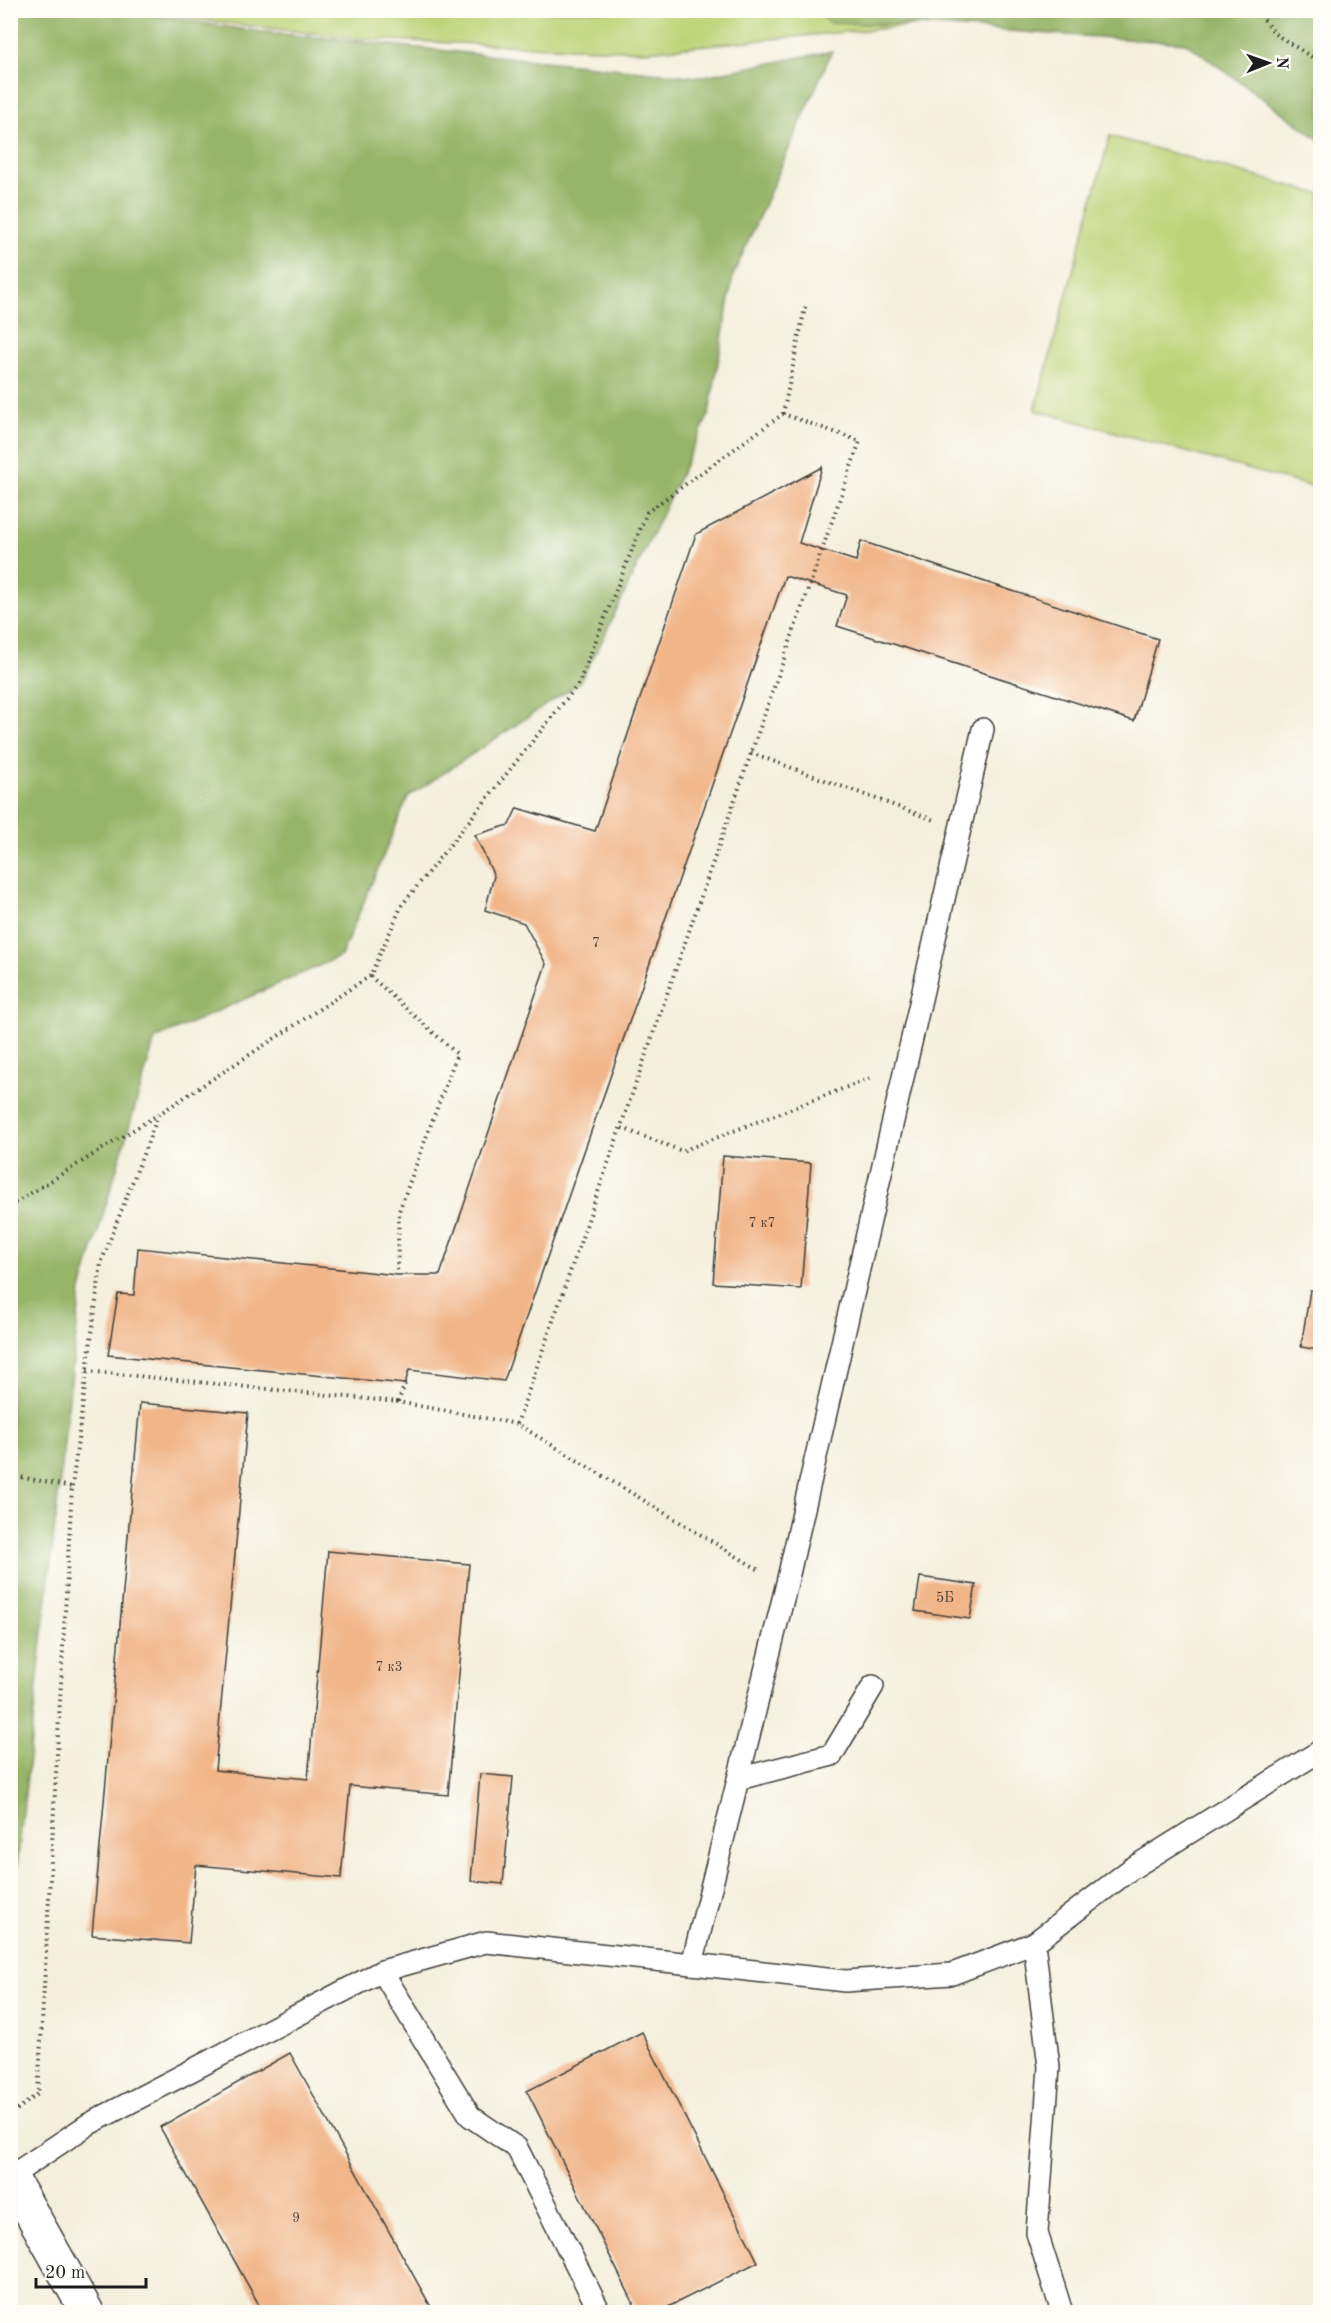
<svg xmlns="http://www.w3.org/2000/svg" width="1331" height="2323" viewBox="0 0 1331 2323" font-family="'Old Standard TT',serif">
<rect width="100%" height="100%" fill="#fdfcf7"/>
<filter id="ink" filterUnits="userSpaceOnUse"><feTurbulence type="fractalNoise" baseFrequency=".0167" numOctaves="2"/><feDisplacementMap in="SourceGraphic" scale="12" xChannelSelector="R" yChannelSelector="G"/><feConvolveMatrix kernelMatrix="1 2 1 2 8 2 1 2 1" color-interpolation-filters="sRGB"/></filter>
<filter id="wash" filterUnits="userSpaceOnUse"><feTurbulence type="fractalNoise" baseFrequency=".008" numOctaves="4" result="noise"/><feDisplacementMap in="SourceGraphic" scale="24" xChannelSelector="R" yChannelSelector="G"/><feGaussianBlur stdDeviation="1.35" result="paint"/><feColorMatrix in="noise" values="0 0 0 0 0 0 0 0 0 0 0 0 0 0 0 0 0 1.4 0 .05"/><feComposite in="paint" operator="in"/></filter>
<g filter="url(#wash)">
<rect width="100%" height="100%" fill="#f4efdc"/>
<g fill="#bed377" stroke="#6d784a" stroke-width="1.5">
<polygon points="126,11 923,11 919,25 645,51 360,39"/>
<polygon points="1110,136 1320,194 1320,489 1035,410"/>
</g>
<g fill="#96b568" stroke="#596842" stroke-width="1.5">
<polygon points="11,10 121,11 255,31 699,77 832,51 733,276 709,414 601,643 579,683 408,797 341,956 155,1039 81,1290 11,1920"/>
<polygon points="818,11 1320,11 1320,140 1186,43 919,25 829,23"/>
</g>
<g id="blocks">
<g fill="#f1b588">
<polygon points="822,467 799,543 856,561 861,541 1158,639 1134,721 837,626 847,595 785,576 504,1381 409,1370 405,1384 108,1355 118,1294 134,1295 138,1248 397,1275 440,1275 546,964 524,923 485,910 494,876 475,835 509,825 517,808 595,831 696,534"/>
<polygon points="723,1156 811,1163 801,1289 713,1283"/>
<polygon points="1310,1290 1320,1291 1320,1350 1301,1347"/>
<polygon points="140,1403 248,1413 215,1770 308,1779 328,1551 469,1564 448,1795 350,1786 341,1878 196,1865 189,1943 92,1935"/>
<polygon points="920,1577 976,1585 970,1619 915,1611"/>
<polygon points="480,1774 513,1777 503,1884 471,1881"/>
<polygon points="642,2032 758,2262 658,2312 638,2312 527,2091"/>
<polygon points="290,2053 432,2309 425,2312 263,2312 160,2127"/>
</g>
</g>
</g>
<g filter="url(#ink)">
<use href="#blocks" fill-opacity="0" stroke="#3c3c39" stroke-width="1.5"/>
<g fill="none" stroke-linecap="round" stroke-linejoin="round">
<g stroke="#3c3c39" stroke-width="24">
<g id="service">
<polyline points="983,729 786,1587 692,1964 845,1981 952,1974 1034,1943 1131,1869 1320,1751"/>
<polyline points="738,1779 832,1755 873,1686"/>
<polyline points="1034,1943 1049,2067 1037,2233 1062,2312"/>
<polyline points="382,1971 470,2116 517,2148 600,2312"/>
<polyline points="11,2176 89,2124 382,1971 486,1942 692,1964"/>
</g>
</g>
<g stroke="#3c3c39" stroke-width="36">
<polyline id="tertiary" points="10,2175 87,2312"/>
</g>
<g stroke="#3c3c39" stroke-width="4" stroke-dasharray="1.5 4.5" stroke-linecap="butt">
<polyline points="1257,10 1275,34 1320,62"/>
<polyline points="783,414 806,303"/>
<polyline points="751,753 934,820"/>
<polyline points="370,976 457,1054 399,1211 397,1275"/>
<polyline points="622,1128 682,1151 873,1077"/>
<polyline points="10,1206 159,1114 370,976 402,905 579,683 647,512 783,414 860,441 517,1424"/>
<polyline points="87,1371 398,1402"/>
<polyline points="405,1384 398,1402 517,1424 761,1571"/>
<polyline points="10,1475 72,1487 38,2094 10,2115"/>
<polyline points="72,1487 101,1263 158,1116"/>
</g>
<use href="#service" stroke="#fff" stroke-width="21"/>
<use href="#tertiary" stroke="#fff" stroke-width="33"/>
</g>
</g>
<g text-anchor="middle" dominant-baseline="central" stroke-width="5" stroke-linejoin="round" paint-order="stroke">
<g font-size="14" fill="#514237">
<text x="596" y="943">7</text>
<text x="762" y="1223">7 к7</text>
<text x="945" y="1598">5Б</text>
<text x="389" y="1667">7 к3</text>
<text x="296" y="2218">9</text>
</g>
</g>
<rect width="1331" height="2323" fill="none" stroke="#fdfcf7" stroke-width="36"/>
<g transform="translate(1268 63) rotate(89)" stroke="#fdfcf7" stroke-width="4.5" paint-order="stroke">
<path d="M0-4.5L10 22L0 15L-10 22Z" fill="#1c1c1c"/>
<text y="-9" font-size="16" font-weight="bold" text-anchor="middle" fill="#1c1c1c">N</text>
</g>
<path d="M36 2278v9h110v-9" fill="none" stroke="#1c1c1c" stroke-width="3"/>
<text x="45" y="2278" font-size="18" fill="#1c1c1c" stroke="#fdfcf7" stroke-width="4.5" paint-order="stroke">20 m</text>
</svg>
